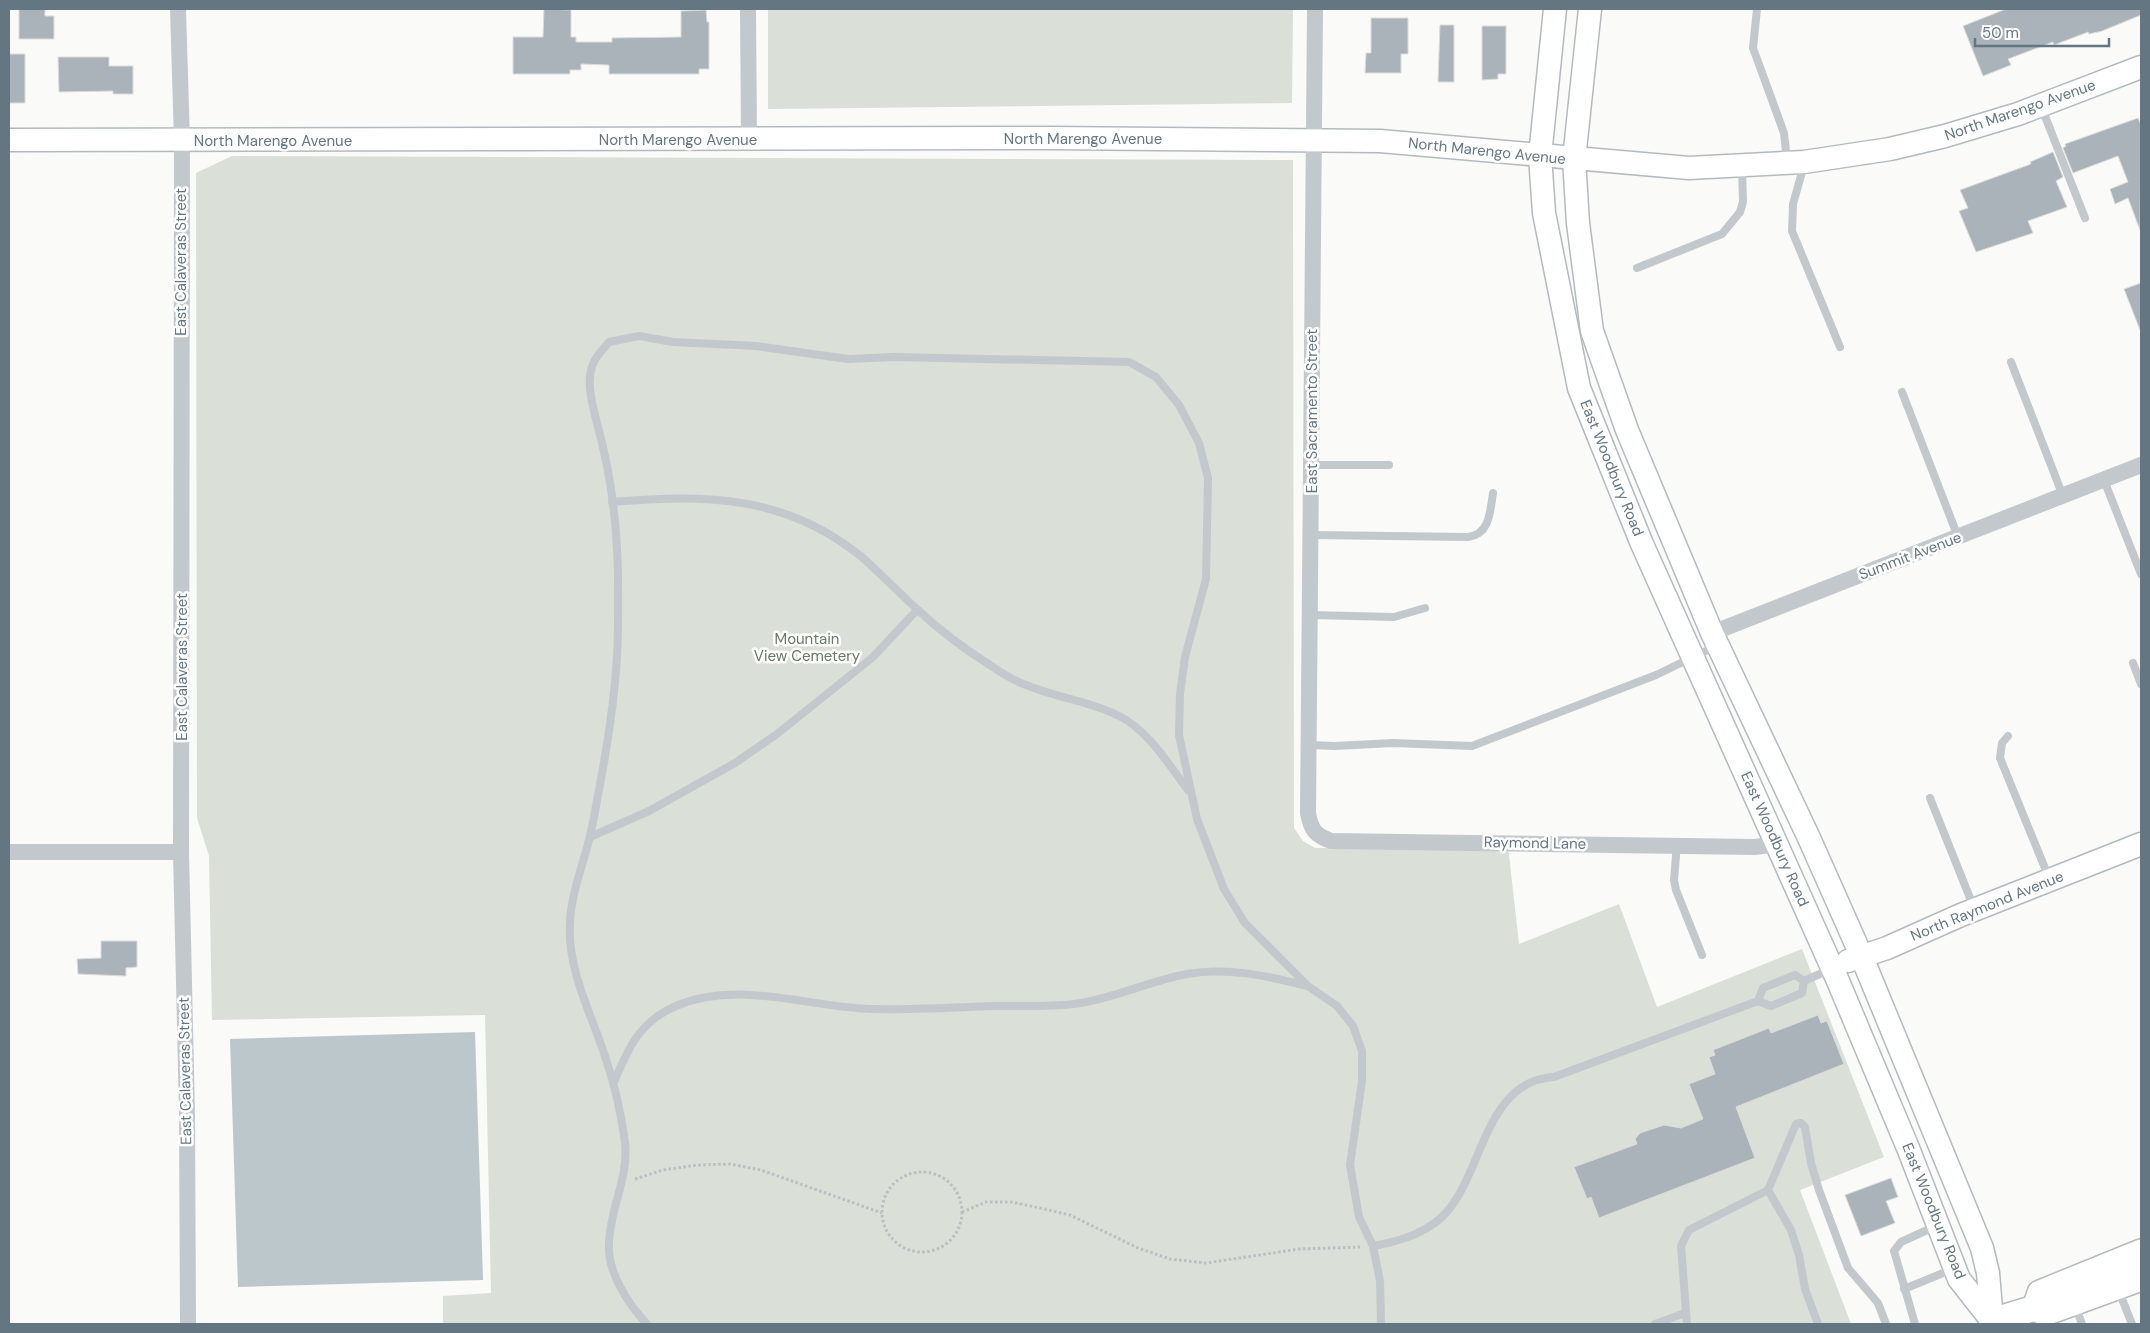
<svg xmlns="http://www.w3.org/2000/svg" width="2150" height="1333" viewBox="0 0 2150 1333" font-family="'DM Sans',sans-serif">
<rect width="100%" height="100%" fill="#fafaf8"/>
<g fill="#dadfd7">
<polygon points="768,9 1293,9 1292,103 768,109"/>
<polygon points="232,156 1293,160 1294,828 1303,841 1315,848 1508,846 1519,944 1619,904 1657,1007 1802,949 1884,1157 1800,1190 1851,1324 443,1324 443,1296 491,1293 485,1015 212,1020 209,856 197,818 196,173"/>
</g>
<polygon fill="#bbc7cb" points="475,1032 483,1280 238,1287 230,1039"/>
<g fill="#aab3b9" stroke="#dcdcda">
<polygon points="19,9 45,9 45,16 54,16 54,39 19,39"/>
<polygon points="544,9 571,10 571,37 576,37 576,42 612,42 612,38 681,37 681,11 706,10 707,22 709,22 709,69 699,69 699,74 609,74 609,65 581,64 581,70 570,70 570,74 513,74 513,37 543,37"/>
<polygon points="2006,9 2141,9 2141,15 2102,31 2089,34 2088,32 2054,45 2053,42 2008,59 2011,65 1983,76 1963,26"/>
<polygon points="1371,18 1408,18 1408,54 1401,54 1401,73 1365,73 1366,53 1371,53"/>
<polygon points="1440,25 1454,25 1454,82 1438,82"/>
<polygon points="1482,26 1506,26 1506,74 1498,74 1498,79 1482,80"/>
<rect x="9" y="54" width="16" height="49"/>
<polygon points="58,57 109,57 109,66 133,66 133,94 113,94 113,91 59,92"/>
<polygon points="2138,118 2141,125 2140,230 2128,198 2115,204 2110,189 2128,182 2118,156 2073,173 2063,148 2066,146 2065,144"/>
<polygon points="2053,152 2063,177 2056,181 2067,207 2028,221 2033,233 1976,252 1959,211 1968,208 1960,190 2031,164 2030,162"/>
<polygon points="2141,283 2141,330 2140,330 2124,289"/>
<polygon points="101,941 137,941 137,967 126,968 126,976 78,974 77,959 101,958"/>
<polygon points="1818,1015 1821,1023 1827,1021 1844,1064 1736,1107 1755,1158 1599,1218 1591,1197 1587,1199 1574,1167 1637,1144 1635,1139 1640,1133 1664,1125 1681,1128 1703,1119 1689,1084 1715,1074 1709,1057 1715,1055 1713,1050 1769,1028 1771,1033"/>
<polygon points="1891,1178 1898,1197 1886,1201 1895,1223 1861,1236 1845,1195"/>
</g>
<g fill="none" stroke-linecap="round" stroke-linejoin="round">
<g stroke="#b3babf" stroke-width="25">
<g id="secondary">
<polyline points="1555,9 1540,156 1544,213 1579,388 1642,544 1838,981 1908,1148 1959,1279 1992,1321"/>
<polyline points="1590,9 1574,159 1578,223 1592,331 1627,430 1712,633 1809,838 1861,955 1982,1248 1988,1273 1992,1321"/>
<polyline points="9,140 1049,138 1380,141 1689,168 1804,162 1890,149 1945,136 2018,114 2141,67"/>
<polyline points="1848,961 1887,948 1961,915 2141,844"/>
</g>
</g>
<g stroke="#b5babe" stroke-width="28">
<g id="primary">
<polyline points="2035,1308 2040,1293 2141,1252"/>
<polyline points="1992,1321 2035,1308 2045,1313 2141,1278"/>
</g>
</g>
<g stroke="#bbbfc2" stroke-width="3" stroke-dasharray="2.5 2.5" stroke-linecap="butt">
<circle cx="922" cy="1212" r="40"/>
<polyline points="635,1179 663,1170 698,1165 730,1164 761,1170 882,1213"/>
<polyline points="962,1212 986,1202 1011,1202 1040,1208 1070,1215 1138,1248 1170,1259 1206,1263 1299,1249 1360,1247"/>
</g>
<g stroke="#c3c8cc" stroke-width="8">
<polyline points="1757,9 1753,48 1784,133 1787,160"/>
<polyline points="2041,106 2085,218"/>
<polyline points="1804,165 1793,204 1792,231 1840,347"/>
<polyline points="1637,268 1722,234 1740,212 1743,202 1742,167"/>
<polyline points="2011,362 2063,496"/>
<polyline points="1902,392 1958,537"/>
<polyline points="1311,465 1389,465"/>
<polyline points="2104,480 2141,574"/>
<path d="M612 502C706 494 787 495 863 558 882 575 899 593 918 610 941 632 966 650 993 667 1003 674 1015 681 1026 685 1057 698 1090 701 1119 716 1148 730 1169 765 1188 790"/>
<path d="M1311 535 1468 537C1490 534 1490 512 1493 493"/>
<polyline points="1310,615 1394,617 1425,608"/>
<polyline points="2133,663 2141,684"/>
<polyline points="2008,736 2002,743 2000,758 2049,878"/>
<polyline points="1309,745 1335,746 1393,743 1472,746 1656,675 1716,646"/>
<polyline points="1930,798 1974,908"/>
<polyline points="590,837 649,811 735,763 777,734 873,657 917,610"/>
<polyline points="1677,844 1674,880 1676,890 1702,955"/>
<polyline points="1804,981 1829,970"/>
<polyline points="1758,1001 1763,988 1795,975 1804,981"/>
<path d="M614 1082C629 1047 639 1022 676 1006 739 979 809 1008 874 1009 914 1010 955 1007 995 1006 1021 1006 1048 1007 1074 1004 1113 999 1149 981 1187 974 1228 967 1268 976 1307 986"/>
<polyline points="1768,1190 1791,1230 1799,1255 1805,1289 1818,1324"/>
<path d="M1373 1246C1401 1241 1432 1232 1450 1208 1483 1166 1488 1080 1554 1077L1758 1001 1771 1006 1802 993 1804 981"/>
<polyline points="1904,1289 1953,1269"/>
<polyline points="2118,1289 2132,1324"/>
<polyline points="2075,1305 2082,1324"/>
<path d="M647 1324C628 1304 607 1272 609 1243 610 1208 629 1178 625 1142 621 1112 614 1082 604 1053 589 1009 567 968 570 921 572 888 586 858 592 827 602 775 612 723 616 670 619 638 618 605 618 573 617 533 613 491 604 452 600 430 588 398 590 377 591 361 600 353 609 342L639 336 673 342 756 346 848 359 894 357 1129 362 1156 377 1179 405 1199 443 1208 478 1206 579 1185 657 1180 694 1179 735 1197 819 1224 889 1245 923 1308 986 1337 1006 1353 1026 1362 1051V1081L1350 1165 1359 1217 1373 1246 1380 1281 1381 1324"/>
<polyline points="1655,1324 1685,1313"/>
<polyline points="1687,1324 1681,1246 1689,1230 1768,1190 1796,1124 1801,1123 1805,1127 1811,1163 1819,1190 1848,1268 1878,1303 1886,1324"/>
<polyline points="1915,1324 1894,1251 1901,1242 1936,1226"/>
</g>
<g stroke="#c3c8cc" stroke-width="16">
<polyline points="178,9 182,141 181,852 187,1113 188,1324"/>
<polyline points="748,9 749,140"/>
<path d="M1315 9 1308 813C1311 830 1315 835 1331 841L1755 847 1778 844"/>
<polyline points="1712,633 2141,465"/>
<polyline points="9,852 181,852"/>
</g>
<use href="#secondary" stroke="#fff" stroke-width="22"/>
<use href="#primary" stroke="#fff" stroke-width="25"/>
</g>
<g text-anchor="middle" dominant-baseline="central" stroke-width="5" stroke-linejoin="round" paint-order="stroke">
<g font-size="15" fill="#657683" stroke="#fff">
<text transform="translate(2020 110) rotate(-19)">North Marengo Avenue</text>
<text x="1083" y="139">North Marengo Avenue</text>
<text x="678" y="140">North Marengo Avenue</text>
<text x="273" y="141">North Marengo Avenue</text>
<text transform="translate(1487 151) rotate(6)">North Marengo Avenue</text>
<text transform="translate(181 262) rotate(-90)">East Calaveras Street</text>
<text transform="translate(1312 411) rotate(-90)">East Sacramento Street</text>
<text transform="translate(1612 468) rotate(68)">East Woodbury Road</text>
<text transform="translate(1910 556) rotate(-21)">Summit Avenue</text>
<text transform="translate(182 667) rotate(-90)">East Calaveras Street</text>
<text transform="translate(1775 839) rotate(66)">East Woodbury Road</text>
<text transform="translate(1535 843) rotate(1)">Raymond Lane</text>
<text transform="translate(1987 906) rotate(-22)">North Raymond Avenue</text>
<text transform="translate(185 1071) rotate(-91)">East Calaveras Street</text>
<text transform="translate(1934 1211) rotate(68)">East Woodbury Road</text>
</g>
<g font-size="15" fill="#687a64" stroke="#fff">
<text x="807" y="639">Mountain<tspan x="807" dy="17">View Cemetery</tspan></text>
</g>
</g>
<rect width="2150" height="1333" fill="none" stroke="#657683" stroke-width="20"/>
<path d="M1975 38v8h134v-8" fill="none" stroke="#657683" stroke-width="2.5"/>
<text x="1982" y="38" font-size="15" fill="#657683" stroke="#ffffff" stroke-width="4" paint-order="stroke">50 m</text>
</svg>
